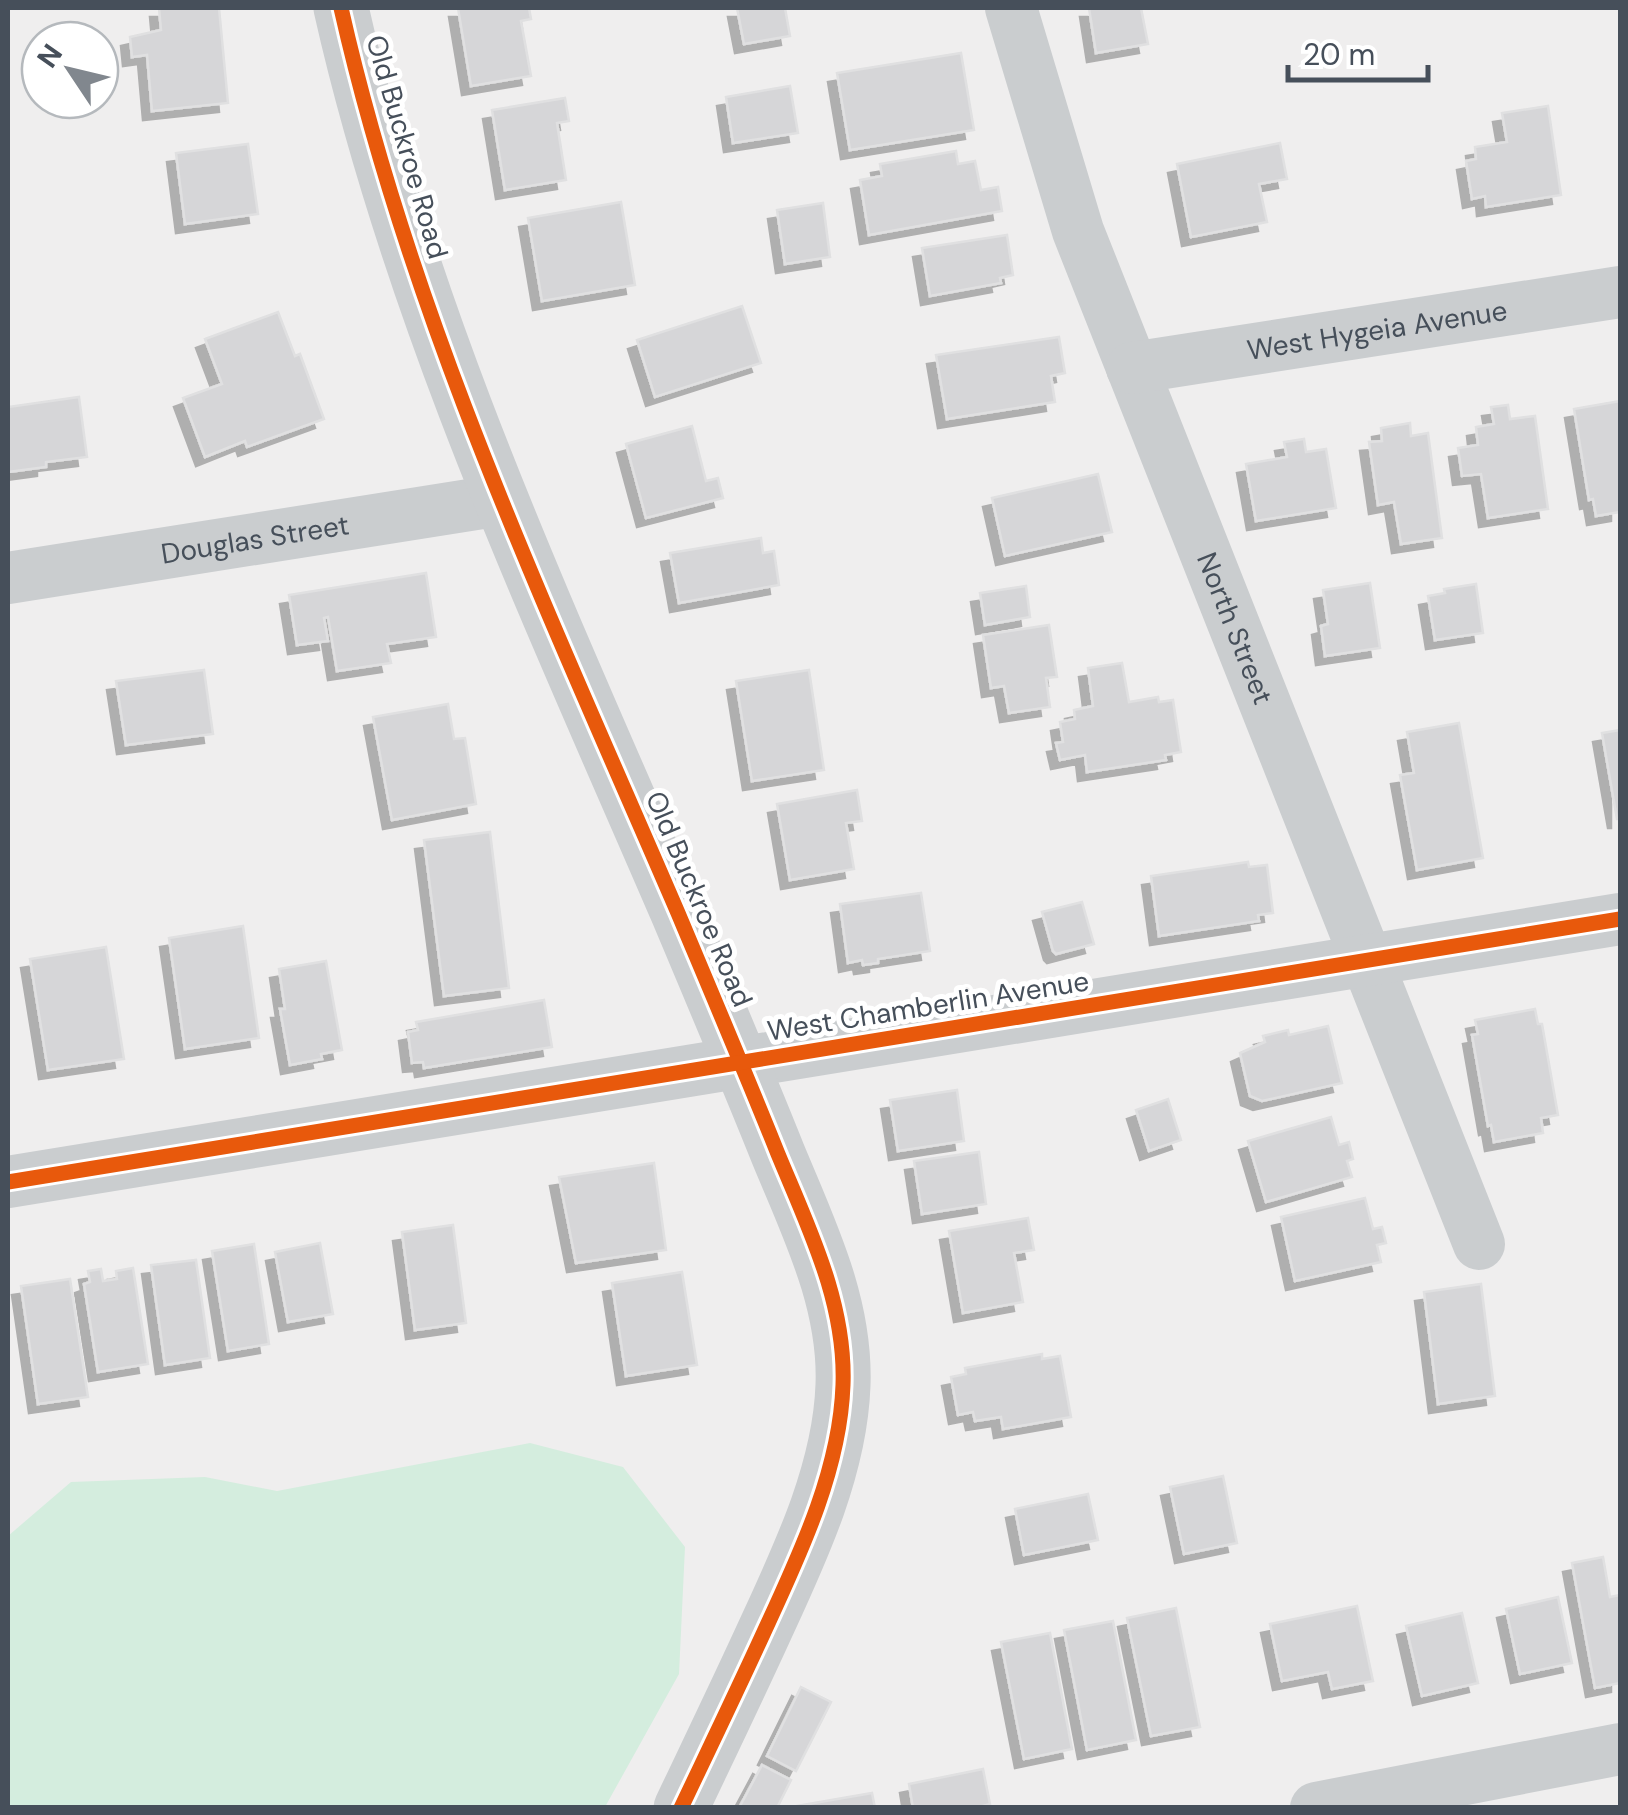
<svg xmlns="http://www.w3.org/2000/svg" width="1628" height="1815" viewBox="0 0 1628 1815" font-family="'DM Sans',sans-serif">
<defs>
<filter id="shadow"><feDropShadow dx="-9" dy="9" stdDeviation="0" flood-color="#0004"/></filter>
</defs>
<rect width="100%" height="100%" fill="#efeeee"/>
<polygon fill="#d4edde" points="530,1443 623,1467 685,1547 679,1674 605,1807 8,1807 8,1536 71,1482 205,1477 277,1491"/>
<g fill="#d6d6d8" stroke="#e0e0e1" stroke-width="2.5" filter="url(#shadow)">
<polygon points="159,8 219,8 228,103 152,111 147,55 132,57 130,37 161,30"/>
<polygon points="458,8 529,8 531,19 521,21 531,76 471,86"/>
<polygon points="737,8 785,8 790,36 744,44"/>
<polygon points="1089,8 1141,8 1148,44 1096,53"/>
<polygon points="961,53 974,130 850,150 837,73"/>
<polygon points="790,86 798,133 733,143 726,97"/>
<polygon points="565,98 569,121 557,123 566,180 505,190 492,110"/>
<polygon points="1548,106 1561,195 1486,207 1485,196 1472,199 1466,161 1476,159 1475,147 1507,142 1502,113"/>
<polygon points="1280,143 1287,179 1259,184 1267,222 1191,237 1177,164"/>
<polygon points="248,144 258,214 185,224 176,153"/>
<polygon points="956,151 958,164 975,161 981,190 998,187 1002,211 869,235 860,180 882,176 880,164"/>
<polygon points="621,202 635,285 542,301 528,218"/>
<polygon points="823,203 830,257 785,264 777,210"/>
<polygon points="1007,235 1013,275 1000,278 1001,283 930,296 922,248"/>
<polygon points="742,306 761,363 655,397 637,340"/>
<polygon points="278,312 295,356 300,354 324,419 247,447 245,441 205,457 183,398 222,384 205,339"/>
<polygon points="1059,337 1065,373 1051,376 1055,402 947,419 936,355"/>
<polygon points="79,397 87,457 46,462 46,467 8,472 8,407"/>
<polygon points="1620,401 1620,512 1596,516 1593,499 1589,500 1574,409"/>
<polygon points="1508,405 1510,419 1535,416 1548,509 1488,518 1481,474 1462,476 1458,448 1478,445 1476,427 1494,424 1491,407"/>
<polygon points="1410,423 1411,436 1428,433 1442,538 1401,544 1394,502 1378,505 1369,442 1382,441 1381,428"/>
<polygon points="692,426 706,481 718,478 723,498 646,518 626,444"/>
<polygon points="1304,439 1306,452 1326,449 1336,508 1256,521 1246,464 1287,457 1284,442"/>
<polygon points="1098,474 1112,532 1005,556 992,498"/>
<polygon points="761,538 763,553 774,551 779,585 679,603 670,553"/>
<polygon points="426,573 436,637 387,644 391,663 337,671 328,617 324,618 328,641 297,645 289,595"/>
<polygon points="1370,583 1380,648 1325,656 1321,626 1328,624 1323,590"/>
<polygon points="1476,584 1483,633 1435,640 1428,596 1445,593 1444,589"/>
<polygon points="1026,586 1030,617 985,625 980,593"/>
<polygon points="1049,625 1057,677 1046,678 1050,707 1009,713 1004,686 991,688 983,635"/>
<polygon points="1122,663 1129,702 1158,697 1159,702 1173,700 1181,752 1165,755 1166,760 1087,772 1085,755 1060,760 1056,743 1063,742 1060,722 1075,719 1074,710 1093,706 1088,668"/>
<polygon points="204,670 213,734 126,745 116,681"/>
<polygon points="809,670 824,770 752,781 736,681"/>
<polygon points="448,704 454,739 465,738 476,804 392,820 373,717"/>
<polygon points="1459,723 1483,858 1417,870 1400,775 1414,773 1407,732"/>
<polygon points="1620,730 1620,819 1617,819 1602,733"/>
<polygon points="857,790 862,821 846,823 854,869 790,880 777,804"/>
<polygon points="490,832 509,988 444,996 424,840"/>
<polygon points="1248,862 1249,867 1267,865 1273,913 1258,915 1259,921 1159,936 1151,876"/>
<polygon points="921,893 930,951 878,959 878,963 863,965 862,960 848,963 840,904"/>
<polygon points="1082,902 1094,944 1056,954 1053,951 1042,912"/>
<polygon points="243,926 259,1038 185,1049 169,938"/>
<polygon points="106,947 124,1059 48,1070 30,959"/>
<polygon points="326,961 342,1050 321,1054 322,1059 290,1065 280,1009 285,1009 279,969"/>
<polygon points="544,1000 552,1047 424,1068 423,1062 412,1063 408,1032 418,1030 416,1022"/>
<polygon points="1535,1009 1538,1024 1542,1024 1558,1115 1541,1118 1543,1133 1494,1142 1491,1125 1488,1126 1472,1035 1478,1034 1475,1020"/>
<polygon points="1328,1026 1342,1083 1262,1101 1250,1096 1240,1053 1265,1042 1263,1036 1288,1030 1289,1035"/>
<polygon points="957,1090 964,1141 898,1151 890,1100"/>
<polygon points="1168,1099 1181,1140 1149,1151 1136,1110"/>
<polygon points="1331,1117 1339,1145 1349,1142 1353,1159 1347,1161 1352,1177 1266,1202 1248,1141"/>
<polygon points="979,1152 986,1204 922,1214 914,1161"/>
<polygon points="654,1163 666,1250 576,1263 559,1177"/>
<polygon points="1365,1198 1373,1229 1382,1227 1386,1243 1377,1245 1381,1262 1295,1281 1281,1217"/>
<polygon points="1028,1218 1034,1250 1014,1253 1023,1302 963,1313 949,1231"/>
<polygon points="453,1225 466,1323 415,1330 402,1232"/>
<polygon points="320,1243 333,1314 288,1322 275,1252"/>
<polygon points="254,1244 269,1344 228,1351 212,1251"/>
<polygon points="196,1260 210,1358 165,1365 151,1265"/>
<polygon points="133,1268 148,1364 98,1372 84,1284 90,1282 88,1271 101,1269 103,1281 117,1279 116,1271"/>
<polygon points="682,1272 697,1365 626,1376 612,1283"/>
<polygon points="70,1279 88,1397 38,1404 21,1286"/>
<polygon points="1481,1284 1495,1396 1438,1404 1424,1292"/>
<polygon points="1042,1354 1042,1359 1060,1356 1071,1417 1003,1429 1001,1417 975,1421 973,1412 958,1415 951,1377 966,1374 965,1368"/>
<polygon points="1223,1476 1237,1543 1184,1554 1170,1487"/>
<polygon points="1088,1494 1098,1540 1024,1555 1015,1509"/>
<polygon points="1603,1557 1610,1597 1620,1595 1620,1683 1595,1688 1572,1563"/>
<polygon points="1558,1597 1572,1663 1520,1674 1506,1609"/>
<polygon points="1357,1606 1373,1681 1332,1689 1328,1672 1282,1681 1270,1624"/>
<polygon points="1176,1608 1200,1727 1151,1736 1127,1618"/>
<polygon points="1462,1613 1478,1683 1422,1696 1406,1626"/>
<polygon points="1113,1621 1136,1740 1087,1750 1064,1630"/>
<polygon points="1050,1633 1072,1749 1024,1759 1001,1642"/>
<polygon points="801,1687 831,1702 796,1771 767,1756"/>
<polygon points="762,1765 791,1780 777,1808 739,1808"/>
<polygon points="983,1769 990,1804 976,1808 913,1808 909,1784"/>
<polygon points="872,1793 875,1808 798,1808 797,1806"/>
</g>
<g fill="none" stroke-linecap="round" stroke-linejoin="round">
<g stroke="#cacdcf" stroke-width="52">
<path id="s1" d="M1011 8 1078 231 1479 1244"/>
<path id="s2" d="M1132 368 1620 292"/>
<path id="s3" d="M8 578 501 500"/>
<polyline points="8,1182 1620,919"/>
<polyline points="1316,1808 1620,1749"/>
</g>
<path stroke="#cacdcf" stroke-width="55" d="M341 8C412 323 551 618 678 913 712 994 746 1074 778 1154 809 1229 846 1303 843 1385 840 1471 799 1556 764 1632 737 1691 709 1749 681 1808"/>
<g stroke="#fff" stroke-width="21">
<g id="cycleway">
<path d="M341 8C412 323 551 618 678 913 712 994 746 1074 778 1154 809 1229 846 1303 843 1385 840 1471 799 1556 764 1632 737 1691 709 1749 681 1808"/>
<polyline points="8,1182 1620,919"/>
</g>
</g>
<use href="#cycleway" stroke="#e8590c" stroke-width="15"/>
</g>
<g text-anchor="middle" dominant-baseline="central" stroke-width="10" stroke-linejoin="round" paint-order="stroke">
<g font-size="28" fill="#464f5a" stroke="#fff">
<text transform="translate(407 147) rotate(74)">Old Buckroe Road</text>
<text stroke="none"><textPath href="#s2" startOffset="248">West Hygeia Avenue</textPath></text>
<text stroke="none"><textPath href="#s3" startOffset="250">Douglas Street</textPath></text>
<text stroke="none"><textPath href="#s1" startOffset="660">North Street</textPath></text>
<text transform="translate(699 899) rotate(67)">Old Buckroe Road</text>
<text transform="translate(928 1006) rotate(-9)">West Chamberlin Avenue</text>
</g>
</g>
<rect width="1628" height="1815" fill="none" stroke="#464f5a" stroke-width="20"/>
<g transform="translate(70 70) rotate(305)"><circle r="48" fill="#ffffff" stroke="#b5b9bd" stroke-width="2.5"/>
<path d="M0-8L18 38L0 25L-18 38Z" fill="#81878e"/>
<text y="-15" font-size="28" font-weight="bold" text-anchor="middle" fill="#464f5a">N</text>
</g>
<path d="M1288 65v15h140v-15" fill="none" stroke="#464f5a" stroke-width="5"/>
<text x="1303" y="65" font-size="30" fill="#464f5a" stroke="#ffffff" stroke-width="8" paint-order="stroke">20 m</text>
</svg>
